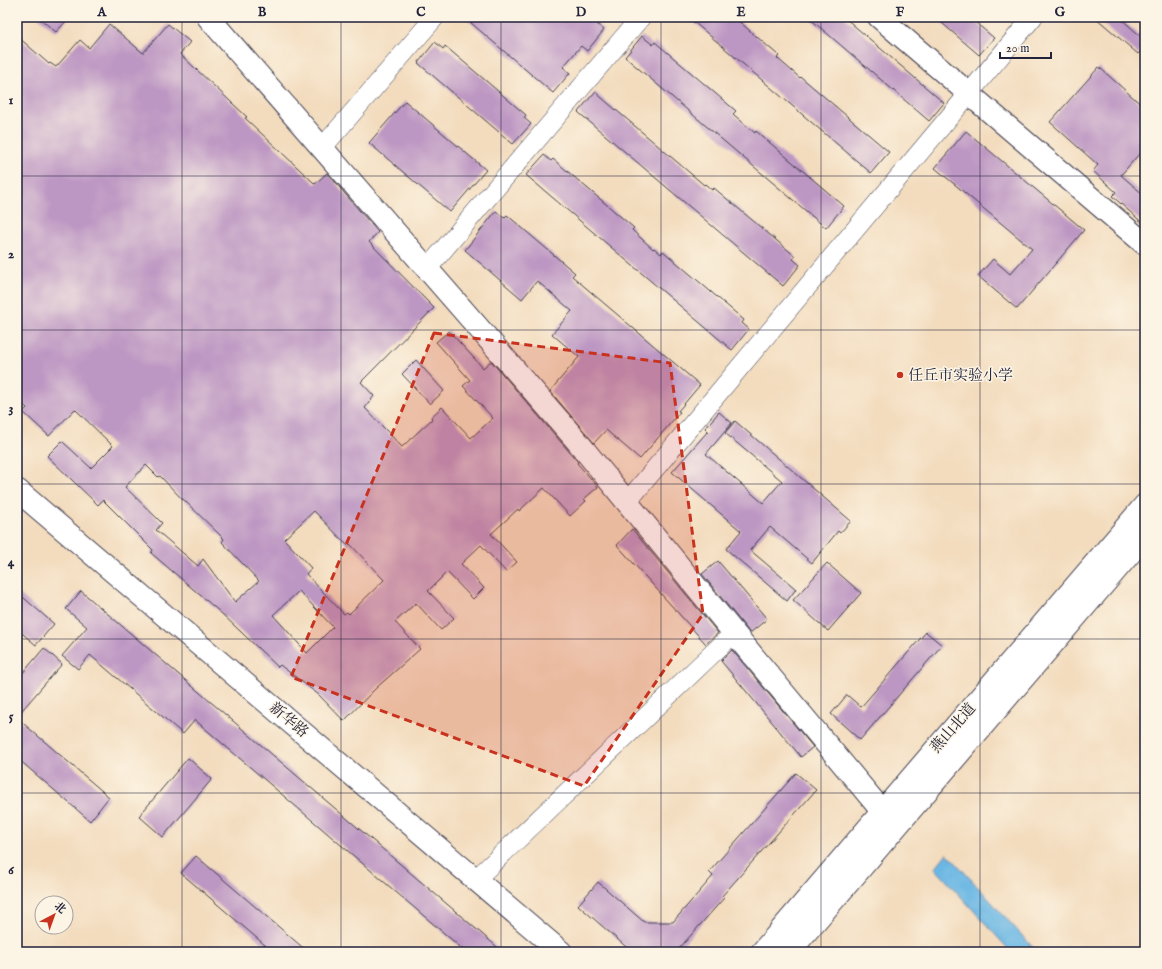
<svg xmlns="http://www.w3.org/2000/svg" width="1162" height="969" viewBox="0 0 1162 969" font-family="'IM FELL English','Noto Serif SC',serif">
<rect width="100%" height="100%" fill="#fcf5e5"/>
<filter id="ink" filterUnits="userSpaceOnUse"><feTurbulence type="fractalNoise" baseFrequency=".025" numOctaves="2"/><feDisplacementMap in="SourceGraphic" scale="8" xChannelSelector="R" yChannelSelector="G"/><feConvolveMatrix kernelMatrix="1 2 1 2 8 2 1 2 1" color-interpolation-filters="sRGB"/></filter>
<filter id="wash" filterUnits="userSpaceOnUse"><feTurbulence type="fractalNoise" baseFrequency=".012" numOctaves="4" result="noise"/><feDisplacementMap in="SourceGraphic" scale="16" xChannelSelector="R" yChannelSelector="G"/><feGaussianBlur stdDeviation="0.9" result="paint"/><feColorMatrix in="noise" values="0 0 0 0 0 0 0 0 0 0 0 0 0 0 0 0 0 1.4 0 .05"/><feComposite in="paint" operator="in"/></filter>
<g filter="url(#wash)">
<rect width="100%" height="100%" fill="#f3dcbe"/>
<polygon fill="#6bb7e4" stroke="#466c90" points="947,853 1037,952 1011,952 935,868"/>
<g id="blocks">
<g fill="#bd97c3" fill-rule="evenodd">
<polygon points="38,17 70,17 56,32"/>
<polygon points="464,17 603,17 597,24 604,30 587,51 581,46 563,67 570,73 553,93"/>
<polygon points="688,17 734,17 779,56 777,58 800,78 801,77 889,152 871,173"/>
<polygon points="808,17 844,17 944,103 929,121"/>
<polygon points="935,17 969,17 994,38 979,55"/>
<polygon points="1095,17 1119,17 1145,40 1145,46 1138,54"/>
<path d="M109 24 143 53 168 24 190 42 180 54 247 117 245 118 315 184 327 173 378 232 369 242 434 308 361 382 374 396 365 408 402 447 432 419 431 417 442 407 471 438 493 418 463 386 470 380 436 342 449 331 483 368 491 361 567 449 578 462 577 463 598 487 584 499 586 501 570 516 544 488 519 511 518 509 491 534 517 562 506 572 481 545 461 564 484 588 473 599 447 572 428 591 454 618 441 630 416 603 395 622 420 649 375 689 344 721 319 695 280 665 278 667 221 613 151 553 153 550 103 500 98 505 47 456 62 441 91 468 113 446 75 409 49 436 23 412 27 408 17 399V36L49 64 50 63 56 67 80 40 89 48ZM146 465 158 477 160 476 183 500V499L224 539 222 542 259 581 235 602 203 559 198 566 156 530 162 523 125 487ZM314 511 348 546 350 544 384 580 349 614 347 612 344 614 306 574 311 568 284 539ZM299 591 333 627 307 653 273 615Z"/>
<polygon points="642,36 653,45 655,42 736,111 733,114 755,133 756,131 844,206 826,228 625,57"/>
<polygon points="435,42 443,49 445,46 526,115 524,118 531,124 513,144 418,63"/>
<polygon points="1099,67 1145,108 1145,159 1139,154 1121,175 1145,196 1145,225 1112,196 1116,192 1093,171 1098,165 1050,122"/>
<polygon points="595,92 704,185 705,184 712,190 714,188 795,256 793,259 800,265 783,286 578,112"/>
<polygon points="405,101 486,170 450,212 369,143"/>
<polygon points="966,131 1084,230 1017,309 978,276 993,259 1010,274 1032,249 935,168"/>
<polygon points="544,155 551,161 553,159 634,228 632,230 653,249 654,248 661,254 663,251 744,320 742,323 749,329 732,350 526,175"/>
<polygon points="496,211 504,218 507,215 575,273 572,276 700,385 678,411 680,412 640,459 606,430 594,443 550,391 579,357 552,334 572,311 537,281 522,299 465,250"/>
<polygon points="416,360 444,391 430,404 402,374"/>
<polygon points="719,412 732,423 706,454 763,503 782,481 725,433 735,421 851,521 840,533 838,531 812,563 770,527 750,550 796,589 787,601 726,549 741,531 672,472 708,431 705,428"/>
<polygon points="632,529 718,633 706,644 617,545"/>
<polygon points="718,561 767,619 750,633 702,574"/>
<polygon points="827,563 861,593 828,631 793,600"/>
<polygon points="81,591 503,952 466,952 195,720 183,734 90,655 78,669 62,656 87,627 66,609"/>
<polygon points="17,592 54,624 36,645 17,629"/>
<polygon points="926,632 942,645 860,740 831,714 847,695 861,707"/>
<polygon points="44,648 62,664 17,716 17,680"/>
<polygon points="732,650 813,747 801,757 721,661"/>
<polygon points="17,718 109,797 90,821 17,758"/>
<polygon points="188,758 212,779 163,837 139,816"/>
<polygon points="796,773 816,790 722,896 724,898 676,952 632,952 578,905 598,882 644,922 673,922 713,876 709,872"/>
<polygon points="196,856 308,952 273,952 181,873"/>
</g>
</g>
</g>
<g filter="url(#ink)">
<use href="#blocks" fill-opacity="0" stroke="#413e4f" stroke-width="1"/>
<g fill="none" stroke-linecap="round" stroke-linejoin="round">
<g stroke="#413e4f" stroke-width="20">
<g id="minor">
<polyline points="322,148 435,17"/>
<polyline points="427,269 641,17"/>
<polyline points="627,502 1033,17"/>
<polyline points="476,879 734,633"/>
</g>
</g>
<g stroke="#413e4f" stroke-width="24">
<g id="tertiary">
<polyline points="208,17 577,441 734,633 882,811"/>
<polyline points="879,17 1145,244"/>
</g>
</g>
<g stroke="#413e4f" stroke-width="24">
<polyline id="secondary" points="17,490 561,952"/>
</g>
<g stroke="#413e4f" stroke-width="24">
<g id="primary">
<polyline points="762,952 1145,505"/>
<polyline points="789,952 1145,536"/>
</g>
</g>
<use href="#minor" stroke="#fff" stroke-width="19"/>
<use href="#tertiary" stroke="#fff" stroke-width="22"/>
<use href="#secondary" stroke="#fff" stroke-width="22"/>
<use href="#primary" stroke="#fff" stroke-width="22"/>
</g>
</g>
<path fill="#c8321e" fill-opacity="0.2" stroke="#c8321e" stroke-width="3" stroke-dasharray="8 5" stroke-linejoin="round" d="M434 333 670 363 703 614 584 786 291 677Z"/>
<path fill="none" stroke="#22223b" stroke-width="1" stroke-opacity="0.55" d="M182 17V952M341 17V952M501 17V952M661 17V952M821 17V952M980 17V952M17 176H1145M17 330H1145M17 484H1145M17 639H1145M17 793H1145"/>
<circle fill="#c8321e" stroke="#fcf5e5" stroke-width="1.5" cx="900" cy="375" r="4"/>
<g text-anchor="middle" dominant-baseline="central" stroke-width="3" stroke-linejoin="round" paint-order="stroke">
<g font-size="15" fill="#22223b" stroke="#fcf5e5" text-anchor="start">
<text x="908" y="375">任丘市实验小学</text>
</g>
<g font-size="15" fill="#22223b" stroke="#fcf5e5">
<text transform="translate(289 720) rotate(40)">新华路</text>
<text transform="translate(953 728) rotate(-49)">燕山北道</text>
</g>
</g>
<rect width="1162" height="969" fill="none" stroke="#fcf5e5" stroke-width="44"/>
<g transform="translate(54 915) rotate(41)"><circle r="19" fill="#fcf5e5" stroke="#a5a1a1"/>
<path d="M0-3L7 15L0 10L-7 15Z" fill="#c8321e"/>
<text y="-6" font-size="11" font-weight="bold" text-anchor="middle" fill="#22223b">北</text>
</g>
<path d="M1000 52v6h51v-6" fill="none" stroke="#22223b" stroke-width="2"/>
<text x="1006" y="52" font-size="12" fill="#22223b" stroke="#fcf5e5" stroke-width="3" paint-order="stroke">20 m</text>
<rect x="22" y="22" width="1118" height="925" fill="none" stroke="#22223b" stroke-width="1.5"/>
<g font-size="13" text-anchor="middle" font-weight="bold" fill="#22223b">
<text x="102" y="16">A</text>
<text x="262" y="16">B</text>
<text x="421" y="16">C</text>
<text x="581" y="16">D</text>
<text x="741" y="16">E</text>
<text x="900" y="16">F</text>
<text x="1060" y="16">G</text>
<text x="11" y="104">1</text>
<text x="11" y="258">2</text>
<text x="11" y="412">3</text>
<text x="11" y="566">4</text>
<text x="11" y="720">5</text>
<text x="11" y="874">6</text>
</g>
</svg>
